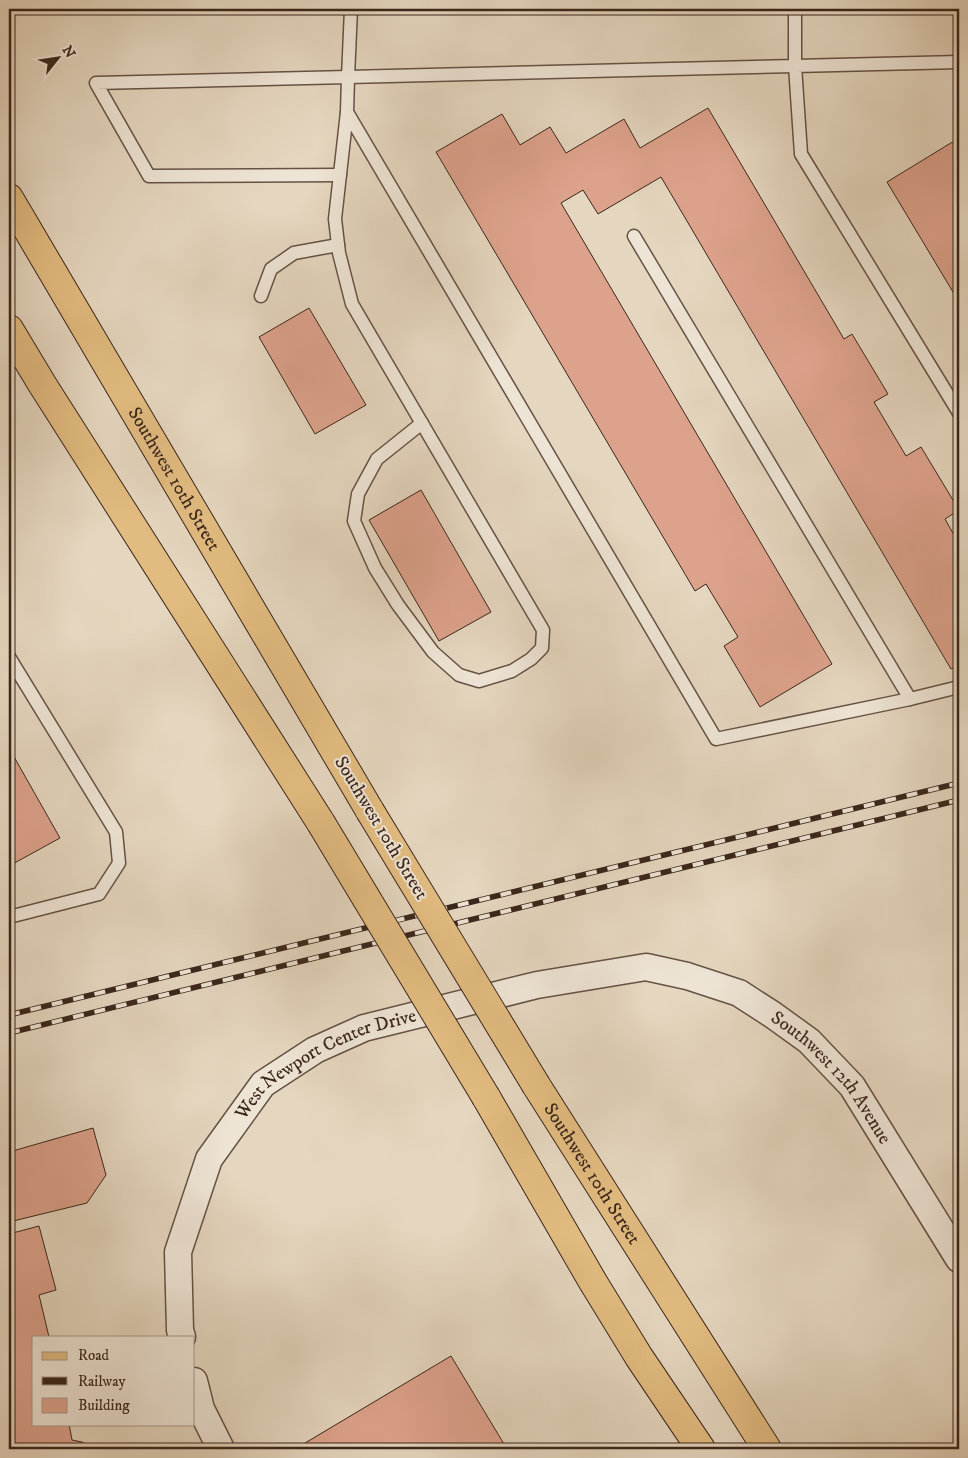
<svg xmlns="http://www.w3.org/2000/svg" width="968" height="1458" viewBox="0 0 968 1458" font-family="'IM FELL DW Pica',serif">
<rect width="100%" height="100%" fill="#e5d6bf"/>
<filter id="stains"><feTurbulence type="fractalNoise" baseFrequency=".004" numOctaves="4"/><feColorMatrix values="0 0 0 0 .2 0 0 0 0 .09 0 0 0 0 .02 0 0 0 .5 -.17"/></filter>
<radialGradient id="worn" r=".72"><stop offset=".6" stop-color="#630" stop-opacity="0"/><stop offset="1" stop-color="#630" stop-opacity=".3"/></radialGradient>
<g fill="#dda28c" stroke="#3a261b">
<polygon points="708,108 844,339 852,334 888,394 874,402 906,456 921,447 959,510 945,519 959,544 959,665 951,669 661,177 598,214 583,190 561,203 832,664 760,707 724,646 738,637 706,584 695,591 436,152 502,114 520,145 550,127 566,153 624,119 640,148"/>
<polygon points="959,138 959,302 887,182"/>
<polygon points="309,308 366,405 315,434 259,337"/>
<polygon points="421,490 491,612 439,641 369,520"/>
<polygon points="9,748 60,838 9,866"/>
<polygon points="93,1128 106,1175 87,1203 9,1222 9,1152"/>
<polygon points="39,1226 56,1290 39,1295 49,1337 34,1337 34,1424 69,1424 72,1440 82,1442 93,1449 9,1449 9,1234"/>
<polygon points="451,1356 507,1449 295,1449"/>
</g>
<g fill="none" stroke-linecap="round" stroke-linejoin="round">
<g stroke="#655244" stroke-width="15">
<g id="service">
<polyline points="351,9 348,77 795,66 795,9"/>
<polyline points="959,62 795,66 801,154 959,413"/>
<polyline points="347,112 335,219 339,253 352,304 543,630 542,648 531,659 512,671 479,681 459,675 433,652 398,605 375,568 354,521 358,494 377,459 422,423"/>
<polyline points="340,175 149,176 96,83 348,77 347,112 716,739 910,699"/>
<polyline points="634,236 910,699 959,687"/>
<polyline points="261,296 271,269 294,253 338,245"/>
<polyline points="9,657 116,832 119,863 99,894 9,917"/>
</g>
</g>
<g stroke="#655244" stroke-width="29">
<g id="minor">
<path id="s1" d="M182 1337 180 1330 178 1252 209 1159 263 1084 315 1050 364 1028 537 985 646 967 687 976 739 993 773 1015 809 1041 852 1086 959 1259"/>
<polyline points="194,1381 201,1409 221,1449"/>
</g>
</g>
<g stroke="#3a261b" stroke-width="30">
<g id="primary">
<path id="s2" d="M9 198 370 811"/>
<polyline points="9,329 42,384 321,823"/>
<path id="s3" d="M536 1085 767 1449"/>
<polyline points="486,1097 593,1282 639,1357 701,1449"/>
</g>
</g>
<use href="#service" stroke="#eee4d5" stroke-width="12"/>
<use href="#minor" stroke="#eee4d5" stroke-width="26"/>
<use href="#primary" stroke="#e2bb80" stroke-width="28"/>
<g stroke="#3a261b" stroke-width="5.5">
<g id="rail">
<polyline points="9,1015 959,783"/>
<polyline points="9,1033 959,800"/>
</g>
</g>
<use href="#rail" stroke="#eee4d5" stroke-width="4" stroke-dasharray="11" stroke-linecap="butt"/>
<g stroke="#3a261b" stroke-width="30" stroke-linecap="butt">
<g id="primary-bridge">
<polyline points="370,811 536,1085"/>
<polyline points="321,823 486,1097"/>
</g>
</g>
<use href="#primary-bridge" stroke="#e2bb80" stroke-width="28"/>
</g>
<g text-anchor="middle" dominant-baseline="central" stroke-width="4" stroke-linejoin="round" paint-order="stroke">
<g font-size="19" fill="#3a261b" stroke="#eee4d5">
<text stroke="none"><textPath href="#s2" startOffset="326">Southwest 10th Street</textPath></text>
<text transform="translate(381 828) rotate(59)">Southwest 10th Street</text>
<text stroke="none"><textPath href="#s1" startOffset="340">West Newport Center Drive</textPath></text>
<text stroke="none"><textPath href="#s1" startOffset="904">Southwest 12th Avenue</textPath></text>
<text stroke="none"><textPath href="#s3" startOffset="105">Southwest 10th Street</textPath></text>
</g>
</g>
<rect width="968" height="1458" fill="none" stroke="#e5d6bf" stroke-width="30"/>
<rect x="10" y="10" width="948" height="1438" fill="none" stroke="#3a261b" stroke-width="2.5"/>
<rect x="15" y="15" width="938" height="1428" fill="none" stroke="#3a261b"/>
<rect x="32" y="1336" width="162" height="90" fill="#eee4d5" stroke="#a6988b"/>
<rect x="42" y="1352" width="25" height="8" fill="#e2bb80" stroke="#a6988b"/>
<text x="78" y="1360" font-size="15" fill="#3a261b">Road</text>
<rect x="42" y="1377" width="25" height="8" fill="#3a261b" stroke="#a6988b"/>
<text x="78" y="1386" font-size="15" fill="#3a261b">Railway</text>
<rect x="42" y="1398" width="25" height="15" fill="#dda28c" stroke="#a6988b"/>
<text x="78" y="1410" font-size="15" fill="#3a261b">Building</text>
<g transform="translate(58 58) rotate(60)" stroke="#eee4d5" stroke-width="4" paint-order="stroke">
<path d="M0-4L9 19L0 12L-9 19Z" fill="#3a261b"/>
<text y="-8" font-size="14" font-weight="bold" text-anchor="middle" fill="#3a261b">N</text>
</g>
<rect width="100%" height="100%" filter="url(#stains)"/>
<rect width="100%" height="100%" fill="url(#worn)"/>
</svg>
